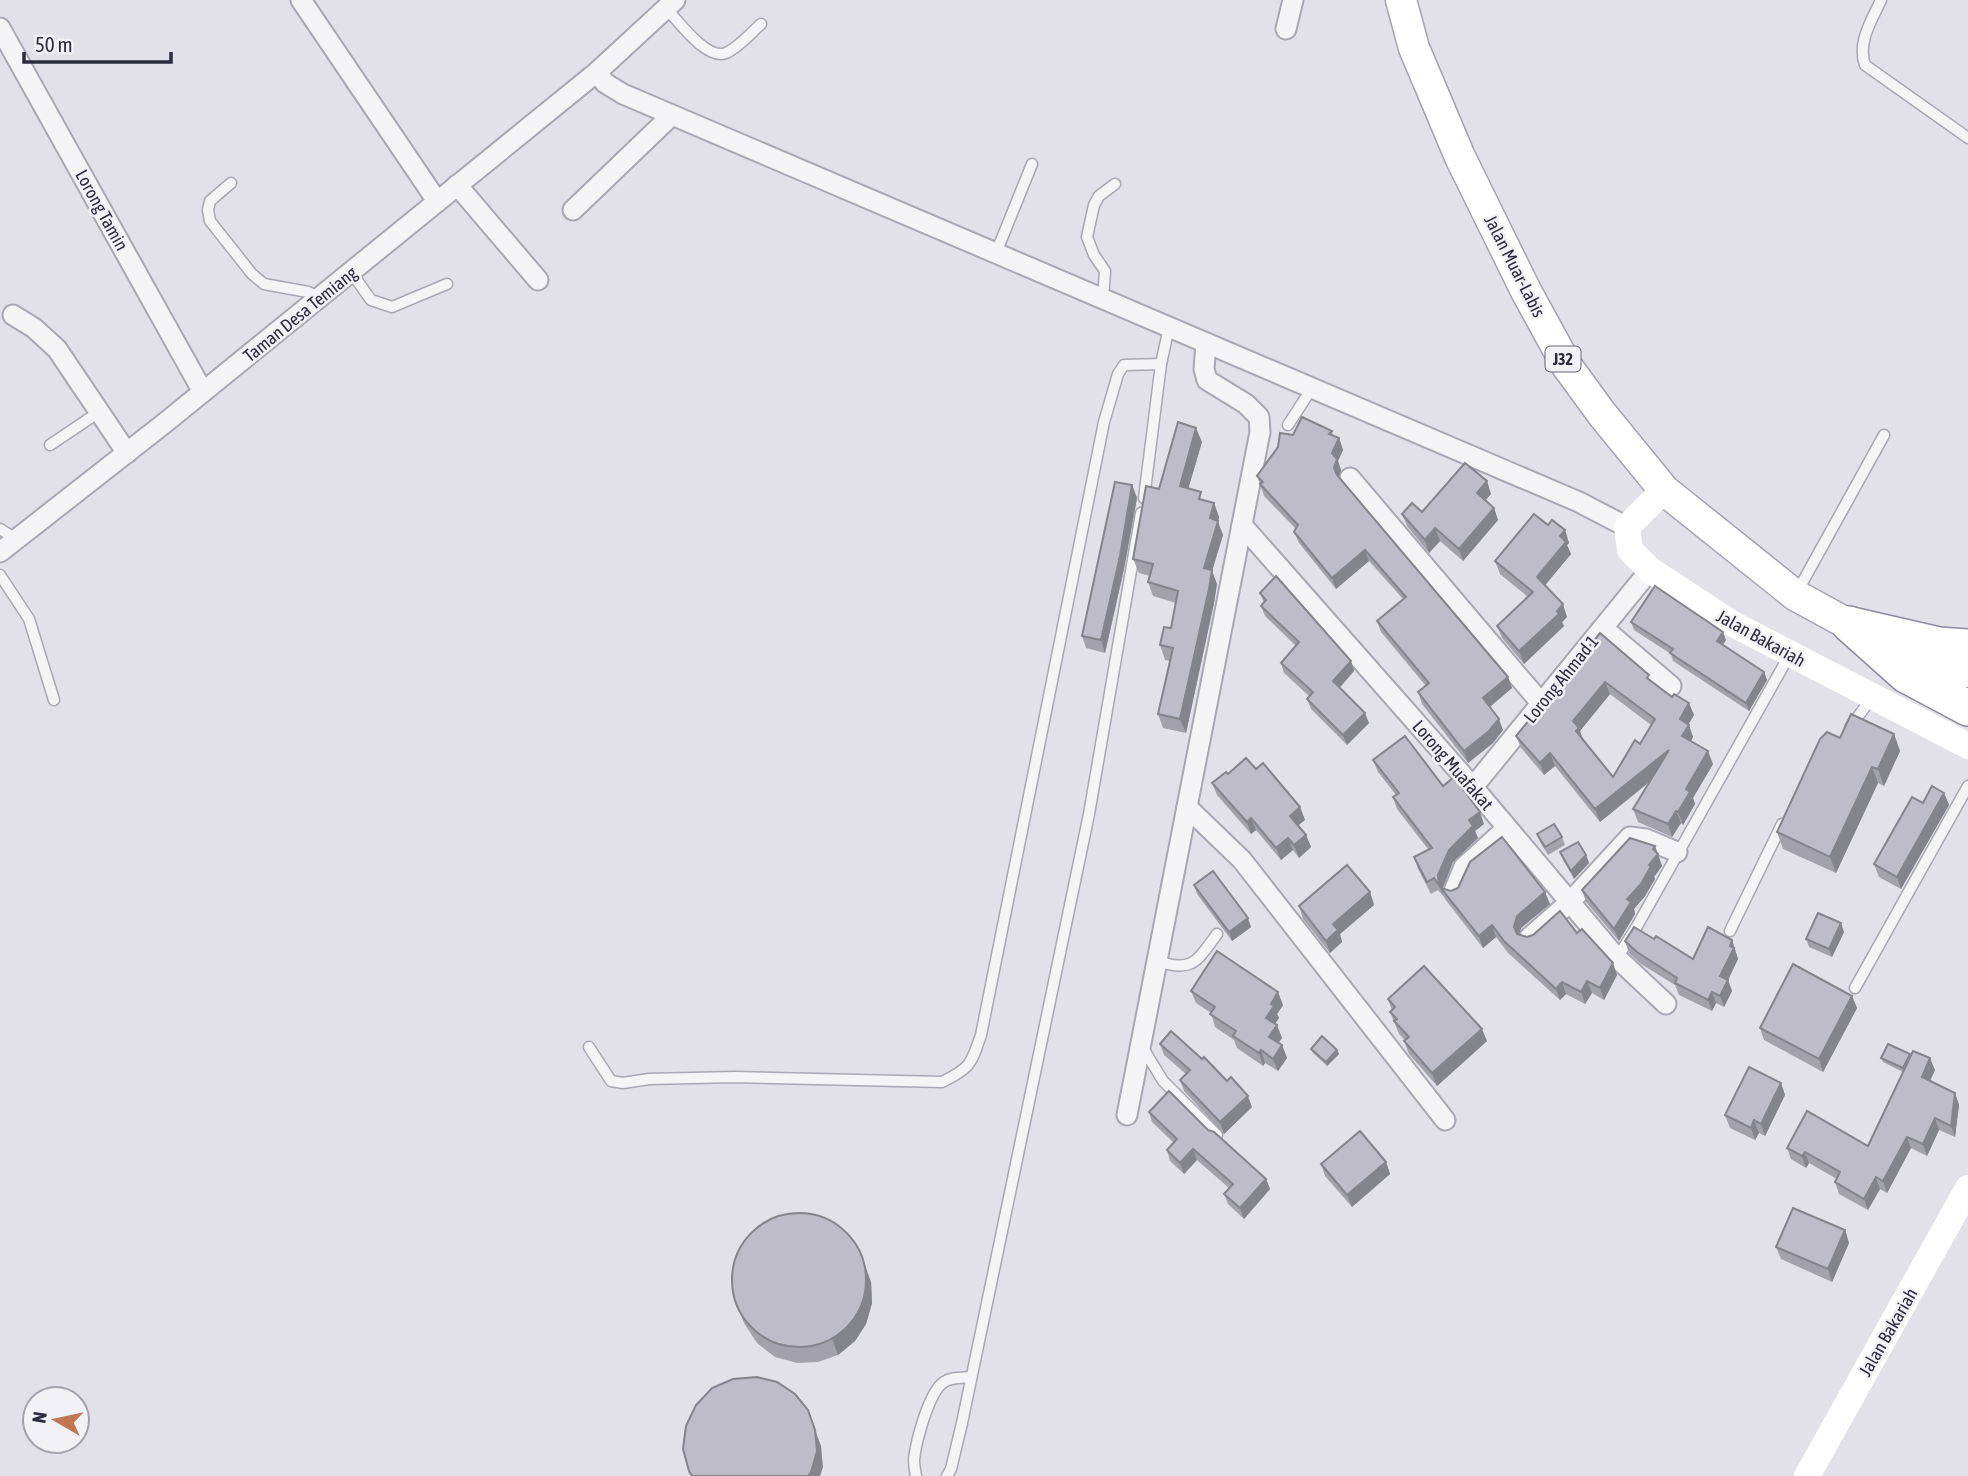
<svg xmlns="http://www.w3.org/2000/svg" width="1968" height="1476" viewBox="0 0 1968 1476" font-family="'Asap Condensed',sans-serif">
<rect width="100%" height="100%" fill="#e2e1e9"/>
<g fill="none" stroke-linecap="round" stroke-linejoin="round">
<g stroke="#a8a7b3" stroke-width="13">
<g id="lane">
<path d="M1881 0C1872 20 1857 42 1865 65L1968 138"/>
<path d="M666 8C678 21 707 61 726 53 739 47 751 33 761 24"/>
<polyline points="231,183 210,201 208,210 210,221 252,274 264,284 308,292 319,297"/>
<polyline points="996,253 1032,164"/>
<polyline points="351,272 371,300 392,307 447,284"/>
<polyline points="1103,299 1105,271 1094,255 1087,237 1094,205 1099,196 1115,184"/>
<polyline points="1288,425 1312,388"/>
<polyline points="50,445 99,412"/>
<polyline points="1144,498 1161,364 1169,327"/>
<polyline points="0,529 16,539"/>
<polyline points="0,575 29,619 54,700"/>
<polyline points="1796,594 1884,435"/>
<polyline points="1851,726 1871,699"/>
<polyline points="1730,931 1782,824"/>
<polyline points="1617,958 1636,928 1790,654"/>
<path d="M1157 961C1193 973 1197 961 1217 934"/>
<polyline points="1855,988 1968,786"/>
<path d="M589 1047 611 1081 623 1083 649 1079 735 1077 942 1082C971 1068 971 1064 981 1035L1104 422 1118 374 1124 365 1161 364"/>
<polyline points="1143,1048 1163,1081 1217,1135"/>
<path d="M916 1476C915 1471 914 1465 914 1459 916 1442 929 1391 944 1382 951 1377 962 1378 971 1377"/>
<polyline points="947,1476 951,1469 962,1423 1089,814 1141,513"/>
</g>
</g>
<g stroke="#a8a7b3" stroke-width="23">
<g id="street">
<polyline points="301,0 437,201"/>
<polyline points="0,28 203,392"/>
<polyline points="1286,29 1293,0"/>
<polyline points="597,72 605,83 623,94 1579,502 1627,527"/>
<polyline points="457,185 538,280"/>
<polyline points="573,210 672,115"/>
<polyline points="13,315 34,328 57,349 127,453"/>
<polyline points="1350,478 1541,703"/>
<polyline points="1242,525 1473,787 1617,958 1666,1004"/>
<polyline points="0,552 166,422 597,72 675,0"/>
<polyline points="1603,628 1671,686"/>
<polyline points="1473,787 1650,570"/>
<polyline points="1187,807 1242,860 1445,1120"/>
<polyline points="1454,891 1464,867 1507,828"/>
<polyline points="1530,937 1570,902 1630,837 1646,839 1677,852"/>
<polyline points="1127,1115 1260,432 1259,417 1246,404 1207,380 1204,369 1206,343"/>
</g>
</g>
<g stroke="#a3a2b3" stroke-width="33">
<g id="primary">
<polyline points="1401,0 1414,48 1460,157 1526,291 1567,366 1602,414 1664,490 1795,595 1868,635"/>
<polyline points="1908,648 1968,672"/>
</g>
</g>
<g stroke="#8b8a9e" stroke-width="38">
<g id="highway">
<polyline points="1849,624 1906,675 1968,708"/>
<polyline points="1852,625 1939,645 1968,647"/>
</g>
</g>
<use href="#lane" stroke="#f4f4f7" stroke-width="10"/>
<use href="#street" stroke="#f4f4f7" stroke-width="19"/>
<g stroke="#fff" stroke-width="26">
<polyline points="1664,490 1627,527 1630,550 1650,570 1731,623 1968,746"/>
<polyline points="1807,1476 1968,1188"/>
</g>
<use href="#primary" stroke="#fff" stroke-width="30"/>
<use href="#highway" stroke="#fff" stroke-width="35"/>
</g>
<g fill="#a3a2ac" fill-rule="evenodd">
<polygon points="1332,431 1333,436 1339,438 1343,450 1338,461 1341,470 1339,477 1508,677 1512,688 1490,707 1503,730 1493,743 1468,763 1422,704 1418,692 1426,686 1381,632 1377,621 1403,599 1369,561 1336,589 1299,543 1294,532 1296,529 1264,496 1257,476 1293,435"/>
<polygon points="1202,442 1188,489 1204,501 1214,503 1219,517 1218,522 1223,535 1212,571 1217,584 1214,603 1186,733 1163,728 1158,714 1170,661 1165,660 1160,645 1171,628 1176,603 1153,596 1148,582 1150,576 1139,573 1133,559 1159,489"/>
<polygon points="1132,485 1137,498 1124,569 1105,653 1086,648 1082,636"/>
<polygon points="1491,494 1485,501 1494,508 1498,520 1463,561 1440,541 1429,553 1407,526 1402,514 1422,512"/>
<polygon points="1548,525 1565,530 1569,543 1567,545 1571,554 1545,585 1567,617 1562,622 1564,626 1524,664 1502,638 1497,626 1528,597 1500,574 1495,561"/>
<polygon points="1260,593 1351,661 1354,671 1340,688 1369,723 1347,745 1311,709 1307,699 1309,696 1284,673 1281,663 1296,646 1265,616 1261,606 1264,603"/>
<polygon points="1631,622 1726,640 1722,645 1764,672 1767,680 1749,711 1673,661 1671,654 1634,630"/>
<path d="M1600 633 1652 682 1694 715 1688 724 1693 737 1691 741 1713 764 1693 798 1695 804 1683 825 1681 823 1672 837 1638 822 1633 809 1650 781 1600 822 1555 766 1544 775 1521 748 1516 736 1552 696 1551 693ZM1610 694 1651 725 1640 744 1613 777 1583 740 1580 731Z"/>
<polygon points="1894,734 1900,751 1884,786 1878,783 1836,873 1783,849 1777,832 1840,738"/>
<polygon points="1373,760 1443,786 1484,824 1475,831 1478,838 1453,862 1443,888 1451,891 1550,904 1521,928 1519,935 1527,937 1577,933 1617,975 1604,1000 1592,993 1585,1004 1566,994 1560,1000 1508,953 1496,937 1483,948 1445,899 1443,893 1444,897 1438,890 1431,894 1418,869 1414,857 1428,849 1397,809 1393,797 1396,795 1378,772"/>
<polygon points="1256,769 1300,807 1305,820 1298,825 1306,835 1311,847 1299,858 1293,850 1281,860 1256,830 1251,834 1217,795 1212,783 1228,774"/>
<polygon points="1944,793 1949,805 1901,889 1879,877 1874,864 1923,803"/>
<polygon points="1537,834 1562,837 1565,845 1548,855 1540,842"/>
<polygon points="1655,846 1662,866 1654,877 1655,879 1645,896 1634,909 1635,914 1619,941 1586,902 1582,890"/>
<polygon points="1560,852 1586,855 1589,863 1574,879 1563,860"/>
<polygon points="1194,885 1251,927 1232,941 1197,894"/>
<polygon points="1370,892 1374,905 1340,934 1342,942 1330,953 1303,919 1299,906"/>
<polygon points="1844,932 1832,957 1809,947 1806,939"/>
<polygon points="1654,939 1693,959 1732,940 1738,959 1728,980 1732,991 1724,1007 1716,1003 1712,1011 1679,995 1675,985 1641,964 1629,953 1625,941"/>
<polygon points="1191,991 1283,1005 1277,1014 1279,1018 1275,1024 1282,1038 1278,1043 1282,1045 1287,1058 1278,1071 1265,1063 1263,1066 1237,1048 1234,1040 1215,1027 1211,1013 1196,1003"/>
<polygon points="1852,996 1857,1008 1823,1072 1764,1040 1760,1028"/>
<polygon points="1388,999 1487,1041 1437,1086 1409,1054 1404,1041 1405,1040 1399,1034 1395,1024 1390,1012 1392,1010"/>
<polygon points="1160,1044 1252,1107 1224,1134 1184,1091 1180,1080 1186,1074 1164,1055"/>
<polygon points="1311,1049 1339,1054 1327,1066 1313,1053"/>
<polygon points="1911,1056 1935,1070 1930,1081 1955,1093 1959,1105 1955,1137 1939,1130 1927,1156 1911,1148 1887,1193 1880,1189 1868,1210 1839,1194 1835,1182 1837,1179 1809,1163 1806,1168 1791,1159 1787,1148 1868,1146 1903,1072 1883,1062 1881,1058"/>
<polygon points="1781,1083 1785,1095 1765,1136 1759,1133 1755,1140 1730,1128 1725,1115"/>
<polygon points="1149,1112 1208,1130 1266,1179 1270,1189 1244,1219 1228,1204 1224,1194 1229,1188 1197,1160 1184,1174 1170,1161 1167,1150 1174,1143 1152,1122"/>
<polygon points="1386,1162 1390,1174 1352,1207 1325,1176 1321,1164"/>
<polygon points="1845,1230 1849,1243 1832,1282 1781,1259 1776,1247"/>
<polygon points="871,1282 872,1303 866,1324 855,1341 838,1355 818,1362 797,1363 775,1357 757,1343 744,1323 738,1307"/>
</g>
<g fill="#84848c">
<polygon points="1196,428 1202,442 1185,500 1180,486"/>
<polygon points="1339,438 1343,450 1338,461 1341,470 1338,480 1334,468 1332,453"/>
<polygon points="1487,481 1491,494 1481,505 1477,493"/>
<polygon points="1132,485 1137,498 1124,569 1105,653 1101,640"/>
<polygon points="1214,503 1219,517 1218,522 1223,535 1212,571 1217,584 1214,603 1186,733 1180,719 1210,518"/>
<polygon points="1494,508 1498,520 1463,561 1459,549"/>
<polygon points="1435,528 1440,541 1429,553 1425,540"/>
<polygon points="1565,530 1569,543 1567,545 1571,554 1542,589 1537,577 1560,536"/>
<polygon points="1365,550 1369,561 1336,589 1332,578"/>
<polygon points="1563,604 1567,617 1562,622 1564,626 1524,664 1519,651"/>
<polygon points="1723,632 1726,640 1720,649 1717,641"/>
<polygon points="1351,661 1354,671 1336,691 1333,681"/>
<polygon points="1764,672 1767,680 1749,711 1746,703"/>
<polygon points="1508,677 1512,688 1487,709 1483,698"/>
<polygon points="1605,682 1610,694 1580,731 1583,740 1576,731 1573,721"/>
<polygon points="1689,703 1694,715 1684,732 1680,719"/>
<polygon points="1365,713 1369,723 1347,745 1343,735"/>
<polygon points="1499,719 1503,730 1493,743 1468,763 1464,751"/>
<polygon points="1689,725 1693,737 1687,748 1682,736"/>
<polygon points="1894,734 1900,751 1884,786 1878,769"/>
<polygon points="1669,750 1674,762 1600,822 1595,809"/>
<polygon points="1708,751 1713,764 1693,798 1695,804 1683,825 1678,812 1686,789"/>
<polygon points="1550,753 1555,766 1544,775 1540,763"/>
<polygon points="1872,767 1878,783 1836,873 1830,857"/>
<polygon points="1944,793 1949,805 1901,889 1897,877"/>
<polygon points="1300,807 1305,820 1295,828 1290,816"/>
<polygon points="1676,811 1681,823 1672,837 1668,824"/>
<polygon points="1480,812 1484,824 1475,831 1478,838 1453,862 1443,887 1443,890 1441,888 1444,897 1439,885 1438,875 1449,850 1469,820"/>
<polygon points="1251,818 1256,830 1251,834 1247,822"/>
<polygon points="1306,835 1311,847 1299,858 1294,845"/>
<polygon points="1288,838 1293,850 1281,860 1276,848"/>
<polygon points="1655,846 1662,866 1654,877 1655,879 1645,896 1634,909 1635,914 1619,941 1614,929 1627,899 1649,865 1653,849"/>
<polygon points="1586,855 1589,863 1574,879 1571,871"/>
<polygon points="1370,892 1374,905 1340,934 1342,942 1330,953 1326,941 1333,924"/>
<polygon points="1545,892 1550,904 1521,928 1518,939 1514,927 1517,916"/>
<polygon points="1248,918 1251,927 1232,941 1229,932"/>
<polygon points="1841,923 1844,932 1832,957 1829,949"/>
<polygon points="1492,925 1496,937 1483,948 1479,936"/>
<polygon points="1732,940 1738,959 1728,980 1732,991 1724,1007 1720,996 1720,976"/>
<polygon points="1613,963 1617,975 1604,1000 1600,988"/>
<polygon points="1587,981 1592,993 1585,1004 1581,992"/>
<polygon points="1562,982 1566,994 1560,1000 1556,989"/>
<polygon points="1278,992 1283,1005 1277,1014 1279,1018 1271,1030 1266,1018 1271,1004"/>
<polygon points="1712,992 1716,1003 1712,1011 1708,1000"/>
<polygon points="1852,996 1857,1008 1823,1072 1819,1059"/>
<polygon points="1277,1025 1282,1038 1274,1049 1269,1037"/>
<polygon points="1482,1029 1487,1041 1437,1086 1432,1073"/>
<polygon points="1282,1045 1287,1058 1278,1071 1273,1059"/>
<polygon points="1261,1050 1265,1063 1263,1066 1259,1053"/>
<polygon points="1337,1050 1339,1054 1327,1066 1326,1062"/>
<polygon points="1930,1058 1935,1070 1926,1089 1922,1077"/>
<polygon points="1781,1083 1785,1095 1765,1136 1761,1124"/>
<polygon points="1955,1093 1959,1105 1955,1137 1951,1126"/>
<polygon points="1248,1096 1252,1107 1224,1134 1220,1122"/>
<polygon points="1935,1118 1939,1130 1927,1156 1923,1144"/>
<polygon points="1754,1120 1759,1133 1755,1140 1751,1128"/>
<polygon points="1907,1137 1911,1148 1887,1193 1883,1181"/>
<polygon points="1193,1149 1197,1160 1184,1174 1180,1163"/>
<polygon points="1805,1152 1809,1163 1806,1168 1802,1156"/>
<polygon points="1386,1162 1390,1174 1352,1207 1347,1195"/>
<polygon points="1876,1177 1880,1189 1868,1210 1864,1199"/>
<polygon points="1266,1179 1270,1189 1244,1219 1240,1208"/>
<polygon points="1845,1230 1849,1243 1832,1282 1828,1269"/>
<polygon points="865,1265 871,1282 872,1303 866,1324 855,1341 838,1355 832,1338"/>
<polygon points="815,1430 821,1446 823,1467 820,1476 808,1476"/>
</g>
<g fill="#bdbcc8" stroke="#84848c" stroke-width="2" fill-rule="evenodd">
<polygon points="1302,417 1332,431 1329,434 1339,438 1332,453 1337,459 1334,468 1337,475 1508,677 1483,698 1499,719 1489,731 1464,751 1418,692 1429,683 1377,621 1406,597 1365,550 1332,578 1294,532 1298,525 1260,484 1263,482 1257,476 1278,447 1280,433 1293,435"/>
<polygon points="1178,422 1196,428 1180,486 1201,492 1199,499 1214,503 1210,518 1218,521 1204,568 1212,570 1209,589 1180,719 1158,714 1173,648 1160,645 1164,627 1171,628 1178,591 1148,582 1153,564 1133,559 1146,486 1159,489"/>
<polygon points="1465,463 1487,481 1477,493 1494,508 1459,549 1435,528 1425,540 1402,514 1412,503 1422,512"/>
<polygon points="1115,482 1132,485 1120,556 1101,640 1082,636"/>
<polygon points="1534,514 1548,525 1552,520 1565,530 1560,536 1566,542 1537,577 1563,604 1557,611 1559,614 1519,651 1497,626 1533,592 1495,561"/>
<polygon points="1276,576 1351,661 1333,681 1365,713 1343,735 1307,699 1313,692 1281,663 1299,642 1261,606 1266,600 1260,593"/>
<polygon points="1655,586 1723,632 1717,641 1764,672 1746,703 1670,653 1673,649 1631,622"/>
<path d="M1600 633 1649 675 1647 678 1672 697 1674 694 1689 703 1680 719 1689 725 1682 736 1708 751 1686 789 1690 792 1678 812 1676 811 1668 824 1633 809 1669 750 1595 809 1550 753 1540 763 1516 736 1540 707 1553 695 1551 693ZM1605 682 1655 719 1640 744 1635 740 1613 777 1576 731 1579 728 1573 721Z"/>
<polygon points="1851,714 1894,734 1878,769 1872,767 1830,857 1777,832 1820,739 1827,732 1840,738"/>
<polygon points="1405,736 1443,786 1454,777 1480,812 1469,820 1473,826 1449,850 1438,875 1439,885 1434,878 1427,882 1414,857 1432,848 1393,797 1399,793 1373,760"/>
<polygon points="1246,758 1256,769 1263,763 1300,807 1290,816 1306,835 1294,845 1288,838 1276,848 1251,818 1247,822 1212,783 1226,772 1228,774"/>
<polygon points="1932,786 1944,793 1897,877 1874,864 1912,797 1923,803"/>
<polygon points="1554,824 1562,837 1545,847 1537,834"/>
<polygon points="1502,837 1545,892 1517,916 1514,927 1517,934 1527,937 1533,935 1560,911 1577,933 1582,929 1613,963 1600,988 1587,981 1581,992 1562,982 1556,989 1504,941 1492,925 1479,936 1441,888 1451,891 1458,888 1470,862"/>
<polygon points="1630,838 1655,846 1653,849 1658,854 1649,865 1651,866 1641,884 1627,899 1631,902 1614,929 1582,890"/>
<polygon points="1578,842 1586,855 1571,871 1560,852"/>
<polygon points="1347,865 1370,892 1333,924 1338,930 1326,941 1299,906"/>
<polygon points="1213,871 1248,918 1229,932 1194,885"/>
<polygon points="1818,913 1841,923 1829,949 1806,939"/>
<polygon points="1634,927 1654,939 1656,936 1693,959 1708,927 1732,940 1730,946 1734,948 1720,976 1728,980 1720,996 1712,992 1708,1000 1675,983 1677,978 1637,952 1625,941"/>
<polygon points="1217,951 1278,992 1271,1004 1274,1006 1266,1018 1277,1025 1269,1037 1282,1045 1273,1059 1261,1050 1259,1053 1233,1036 1236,1031 1210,1014 1215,1007 1191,991"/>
<polygon points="1793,964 1852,996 1819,1059 1760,1028"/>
<polygon points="1424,966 1482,1029 1432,1073 1404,1041 1409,1037 1394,1021 1397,1019 1390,1012 1395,1007 1388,999"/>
<polygon points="1171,1031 1202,1059 1204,1057 1227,1081 1231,1077 1248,1096 1220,1122 1180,1080 1190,1070 1160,1044"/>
<polygon points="1322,1036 1337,1050 1326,1062 1311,1049"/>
<polygon points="1888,1044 1910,1054 1903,1068 1881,1058"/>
<polygon points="1913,1051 1930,1058 1922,1077 1955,1093 1951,1126 1935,1118 1923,1144 1907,1137 1883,1181 1876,1177 1864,1199 1835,1182 1840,1172 1805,1152 1802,1156 1787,1148 1807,1111 1868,1146"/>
<polygon points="1749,1067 1781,1083 1761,1124 1754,1120 1751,1128 1725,1115"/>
<polygon points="1169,1091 1208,1130 1214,1132 1266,1179 1240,1208 1224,1194 1233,1184 1193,1149 1180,1163 1167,1150 1177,1139 1149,1112"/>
<polygon points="1360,1131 1386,1162 1347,1195 1321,1164"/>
<polygon points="1793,1208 1845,1230 1828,1269 1776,1247"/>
<circle cx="799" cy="1280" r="67"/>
<polygon points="757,1377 777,1382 795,1394 808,1410 815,1430 817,1451 811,1472 808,1476 692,1476 689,1471 683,1449 686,1426 696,1405 712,1388 733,1379"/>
</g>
<g text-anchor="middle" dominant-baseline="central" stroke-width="5" stroke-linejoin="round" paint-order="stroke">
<rect fill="#f1f1f6" stroke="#686676" stroke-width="2" x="1545.5" y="346.5" width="35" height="25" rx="5"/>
<g font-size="16" font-weight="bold" fill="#2d2b3f">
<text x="1563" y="359">J32</text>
</g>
<g font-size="18" fill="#2d2b3f" stroke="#f1f1f6">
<text transform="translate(102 210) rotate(61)">Lorong Tamin</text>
<text transform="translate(1515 266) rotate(63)">Jalan Muar-Labis</text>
<text transform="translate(300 314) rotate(-39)">Taman Desa Temiang</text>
<text transform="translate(1761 638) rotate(29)">Jalan Bakariah</text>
<text transform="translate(1561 679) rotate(-51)">Lorong Ahmad 1</text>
<text transform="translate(1453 765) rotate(49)">Lorong Muafakat</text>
<text transform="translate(1888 1332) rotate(-60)">Jalan Bakariah</text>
</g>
</g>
<g transform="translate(56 1420) rotate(279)"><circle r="33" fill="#f1f1f6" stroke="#a3a2ad" stroke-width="2"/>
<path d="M0-5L12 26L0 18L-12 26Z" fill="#c27552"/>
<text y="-10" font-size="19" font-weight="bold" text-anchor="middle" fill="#2d2b3f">N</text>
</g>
<path d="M24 52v10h147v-10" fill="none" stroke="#2d2b3f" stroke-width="3.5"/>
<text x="35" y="52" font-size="21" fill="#2d2b3f" stroke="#f1f1f6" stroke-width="5" paint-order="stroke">50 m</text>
</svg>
